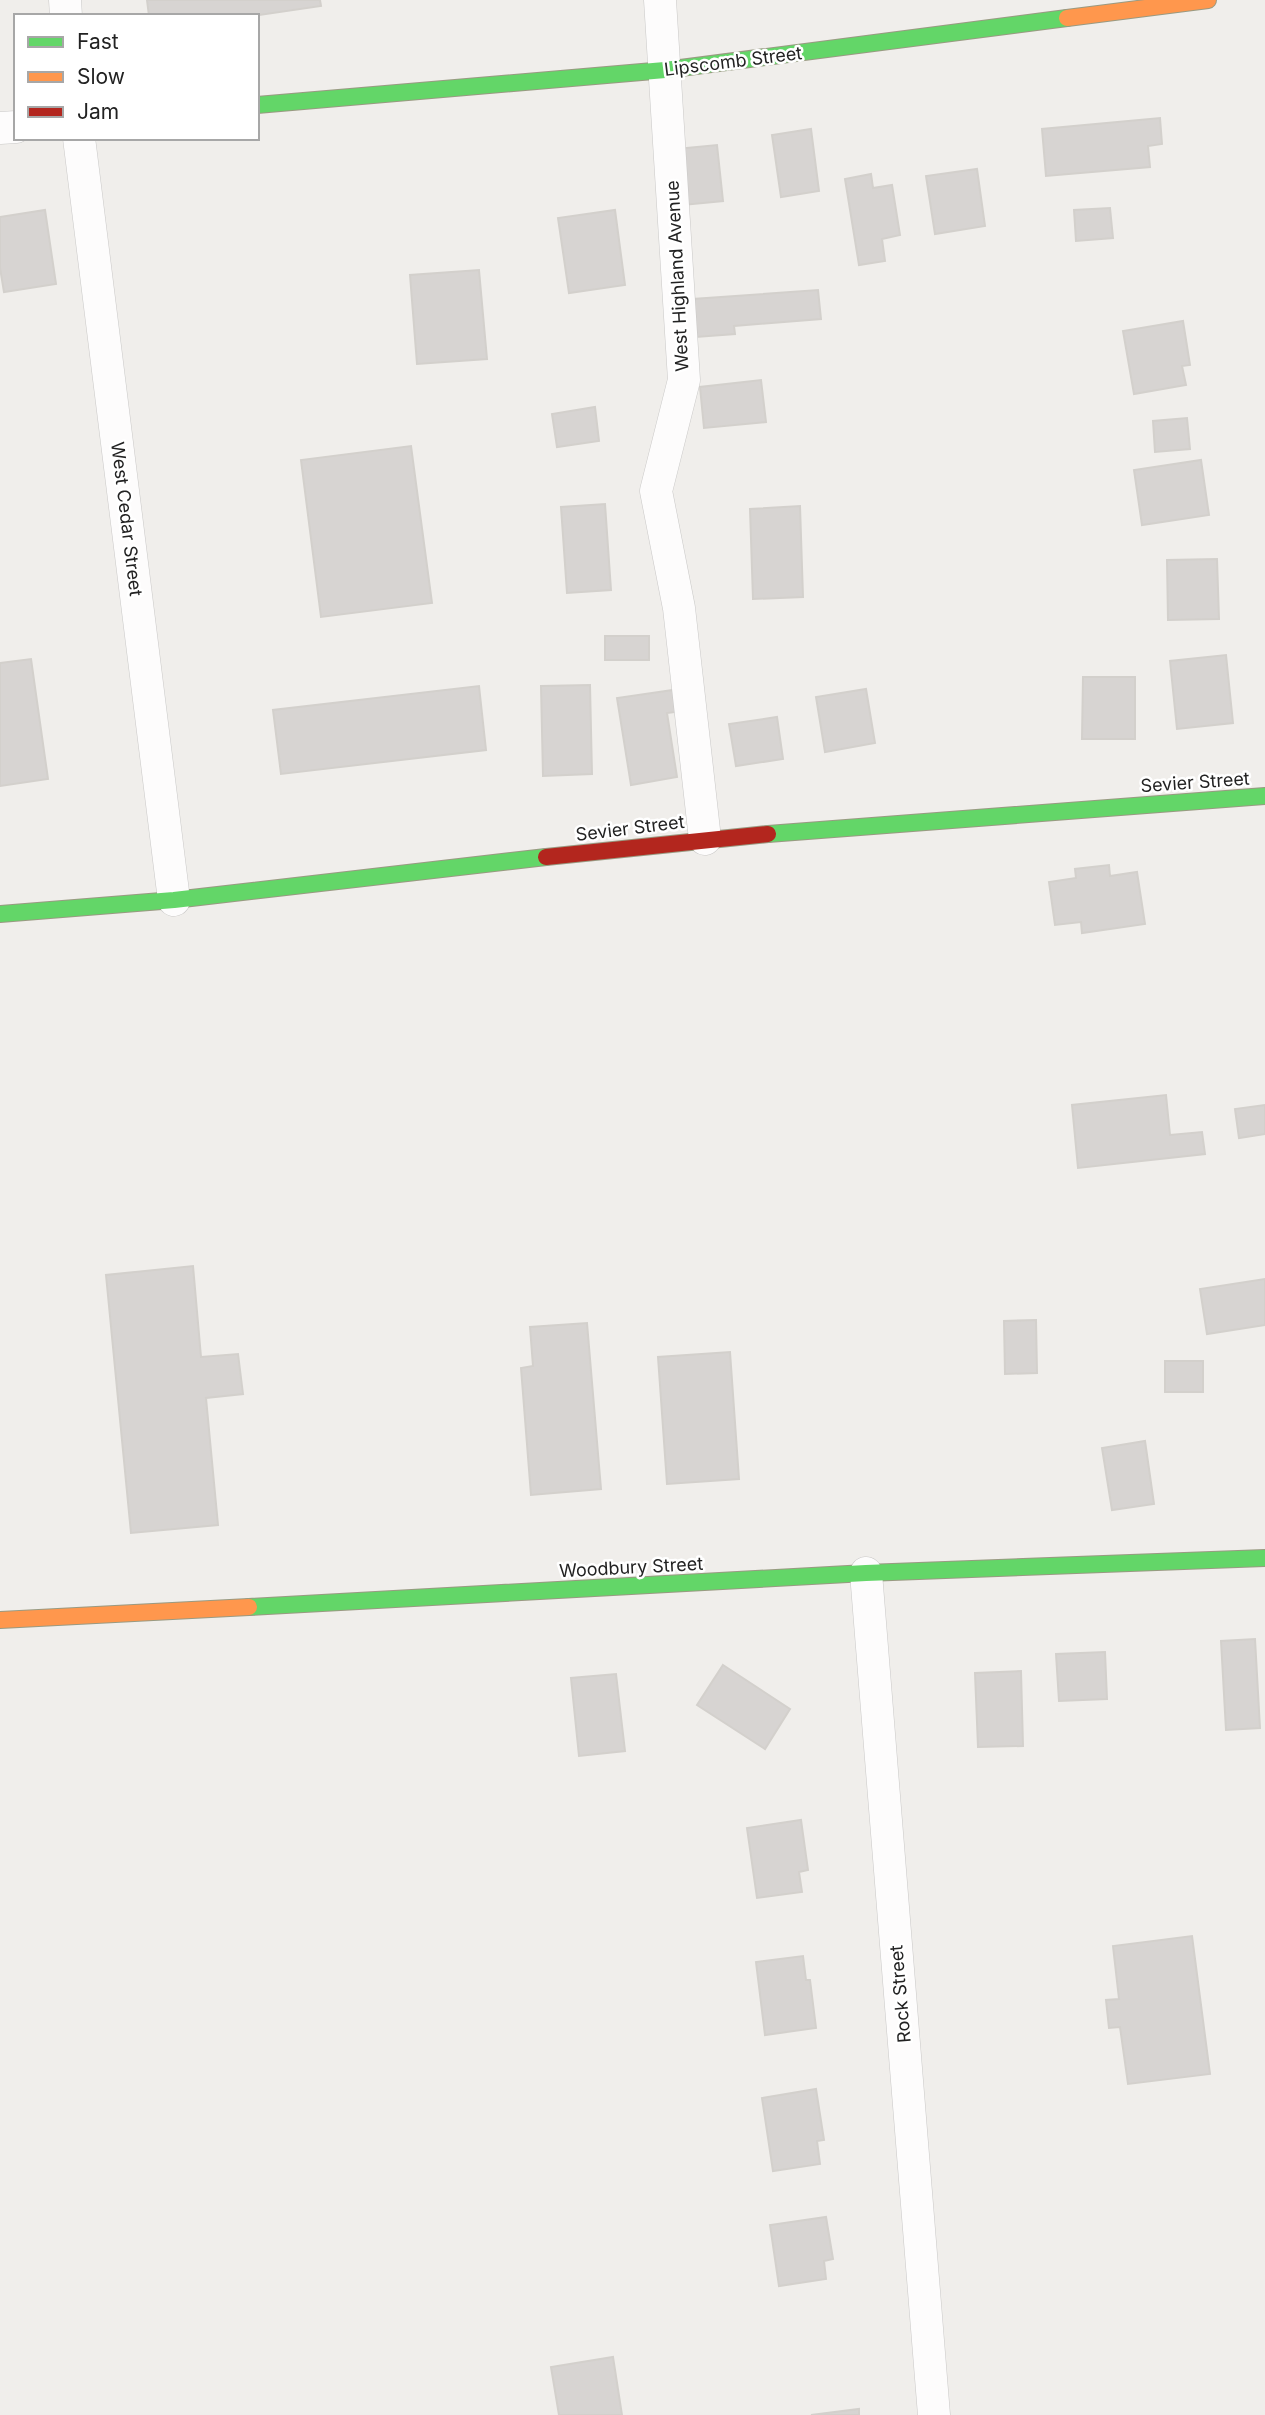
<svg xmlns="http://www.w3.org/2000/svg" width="1265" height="2415" viewBox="0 0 1265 2415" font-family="Inter,sans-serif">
<rect width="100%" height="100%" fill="#f0eeeb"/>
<g fill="#d7d4d2" stroke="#d3d0cc" stroke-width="2">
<polygon points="147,0 320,0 321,6 253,16 149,16"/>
<polygon points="1160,118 1162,144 1148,146 1150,167 1046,176 1042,129"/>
<polygon points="811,129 819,191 781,197 772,135"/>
<polygon points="717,145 723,201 683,205 677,149"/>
<polygon points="977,169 985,226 935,234 926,176"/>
<polygon points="871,174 873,188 892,185 900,235 882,239 885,261 859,265 845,179"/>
<polygon points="1110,208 1113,238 1076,241 1074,210"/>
<polygon points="45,210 56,284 4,292 0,268 0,217"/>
<polygon points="615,210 625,285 569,293 558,218"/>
<polygon points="479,270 487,359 417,364 410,275"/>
<polygon points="818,290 821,319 734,326 735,334 696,337 693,299"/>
<polygon points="1183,321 1190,365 1182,366 1186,385 1134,394 1123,331"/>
<polygon points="761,380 766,422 704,428 700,387"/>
<polygon points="595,407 599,441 557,447 552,414"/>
<polygon points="1187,418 1190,449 1155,452 1153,421"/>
<polygon points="411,446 432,603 321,617 301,460"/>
<polygon points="1201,460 1209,515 1142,525 1134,470"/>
<polygon points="605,504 611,590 567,593 561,507"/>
<polygon points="800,506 803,597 753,599 750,509"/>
<polygon points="1217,559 1219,619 1168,620 1167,560"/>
<rect x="605" y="636" width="44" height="24"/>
<polygon points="1226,655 1233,723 1177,729 1170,661"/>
<polygon points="31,659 48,779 0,786 0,663"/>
<polygon points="1083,677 1135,677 1135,739 1082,739"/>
<polygon points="590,685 592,774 543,776 541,686"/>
<polygon points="479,686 486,750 281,774 273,710"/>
<polygon points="680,689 683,711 667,713 677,777 631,785 617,698"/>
<polygon points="866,689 875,743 825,752 816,697"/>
<polygon points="777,717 783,759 736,766 729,724"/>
<polygon points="1109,865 1110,876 1137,872 1145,924 1082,933 1081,922 1055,925 1049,882 1076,878 1075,869"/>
<polygon points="1166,1095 1170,1135 1202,1132 1205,1154 1078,1168 1072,1105"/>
<polygon points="1265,1105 1265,1134 1239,1138 1235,1109"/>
<polygon points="193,1266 201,1357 238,1354 243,1394 206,1398 218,1525 131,1533 106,1275"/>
<polygon points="1265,1279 1265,1325 1207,1334 1200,1289"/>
<polygon points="1036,1320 1037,1373 1005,1374 1004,1321"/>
<polygon points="587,1323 601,1489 531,1495 521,1368 533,1366 530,1327"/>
<polygon points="730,1352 739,1479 667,1484 658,1357"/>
<rect x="1165" y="1361" width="38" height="31"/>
<polygon points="1145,1441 1154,1504 1112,1510 1102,1448"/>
<polygon points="1255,1639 1260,1728 1226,1730 1221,1641"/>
<polygon points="1105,1652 1107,1699 1059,1701 1056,1654"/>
<polygon points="723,1665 790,1709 765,1749 697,1705"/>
<polygon points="1021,1671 1023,1746 978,1747 975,1673"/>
<polygon points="616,1674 625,1751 579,1756 571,1678"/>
<polygon points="801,1820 808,1870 799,1872 802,1892 757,1898 747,1828"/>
<polygon points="1192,1936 1210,2074 1128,2084 1120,2027 1109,2028 1106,2000 1119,1999 1113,1946"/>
<polygon points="803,1956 806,1980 810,1980 816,2028 765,2035 756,1962"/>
<polygon points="816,2089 824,2140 817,2141 820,2164 773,2171 762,2098"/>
<polygon points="826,2217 833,2259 824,2261 826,2279 779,2286 770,2225"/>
<polygon points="613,2357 622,2415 559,2415 551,2367"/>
<polygon points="859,2409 859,2415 811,2415"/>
</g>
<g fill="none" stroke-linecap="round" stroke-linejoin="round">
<g stroke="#c9c8c7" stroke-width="33">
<g id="street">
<polyline points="65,0 66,16"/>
<polyline points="660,0 684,380 656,491 679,608 705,839"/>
<polyline points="0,128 16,127"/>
<polyline points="79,138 174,900"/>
<polyline points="866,1573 934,2415"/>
</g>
</g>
<g stroke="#999a82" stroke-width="18">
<g id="fast">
<polyline points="257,105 665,70 1067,18"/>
<polyline points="768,834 1265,796"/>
<polyline points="0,914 174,900 546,857"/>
<polyline points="249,1607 866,1573 1265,1558"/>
</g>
</g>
<g stroke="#999a82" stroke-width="18">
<g id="slow">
<polyline points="1067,18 1208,0"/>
<polyline points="0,1620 249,1607"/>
</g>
</g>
<g stroke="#999a82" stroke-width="18">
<polyline id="jam" points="546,857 768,834"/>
</g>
<use href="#street" stroke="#fdfcfc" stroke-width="32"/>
<use href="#fast" stroke="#63d668" stroke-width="16"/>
<use href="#slow" stroke="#ff974d" stroke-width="16"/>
<use href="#jam" stroke="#b3261e" stroke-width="16"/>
</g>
<g text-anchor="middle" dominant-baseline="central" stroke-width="5" stroke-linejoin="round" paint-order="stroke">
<g font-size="18" fill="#222" stroke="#fff">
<text transform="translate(733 61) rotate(-7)">Lipscomb Street</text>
<text transform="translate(677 276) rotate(-93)">West Highland Avenue</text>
<text transform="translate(127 519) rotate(83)">West Cedar Street</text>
<text transform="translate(1195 782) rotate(-4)">Sevier Street</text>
<text transform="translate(630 828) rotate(-7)">Sevier Street</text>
<text transform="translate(631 1567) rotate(-3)">Woodbury Street</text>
<text transform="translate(900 1994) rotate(-95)">Rock Street</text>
</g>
</g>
<rect x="14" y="14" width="245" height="126" fill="#ffffff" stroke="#a7a7a7" stroke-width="2"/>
<rect x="28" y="37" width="35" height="10" fill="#63d668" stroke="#a7a7a7" stroke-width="2"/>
<text x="77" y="49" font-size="21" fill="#222222">Fast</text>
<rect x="28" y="72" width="35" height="10" fill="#ff974d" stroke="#a7a7a7" stroke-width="2"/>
<text x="77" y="84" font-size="21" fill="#222222">Slow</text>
<rect x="28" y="107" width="35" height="10" fill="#b3261e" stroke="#a7a7a7" stroke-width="2"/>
<text x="77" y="119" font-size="21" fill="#222222">Jam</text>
</svg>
